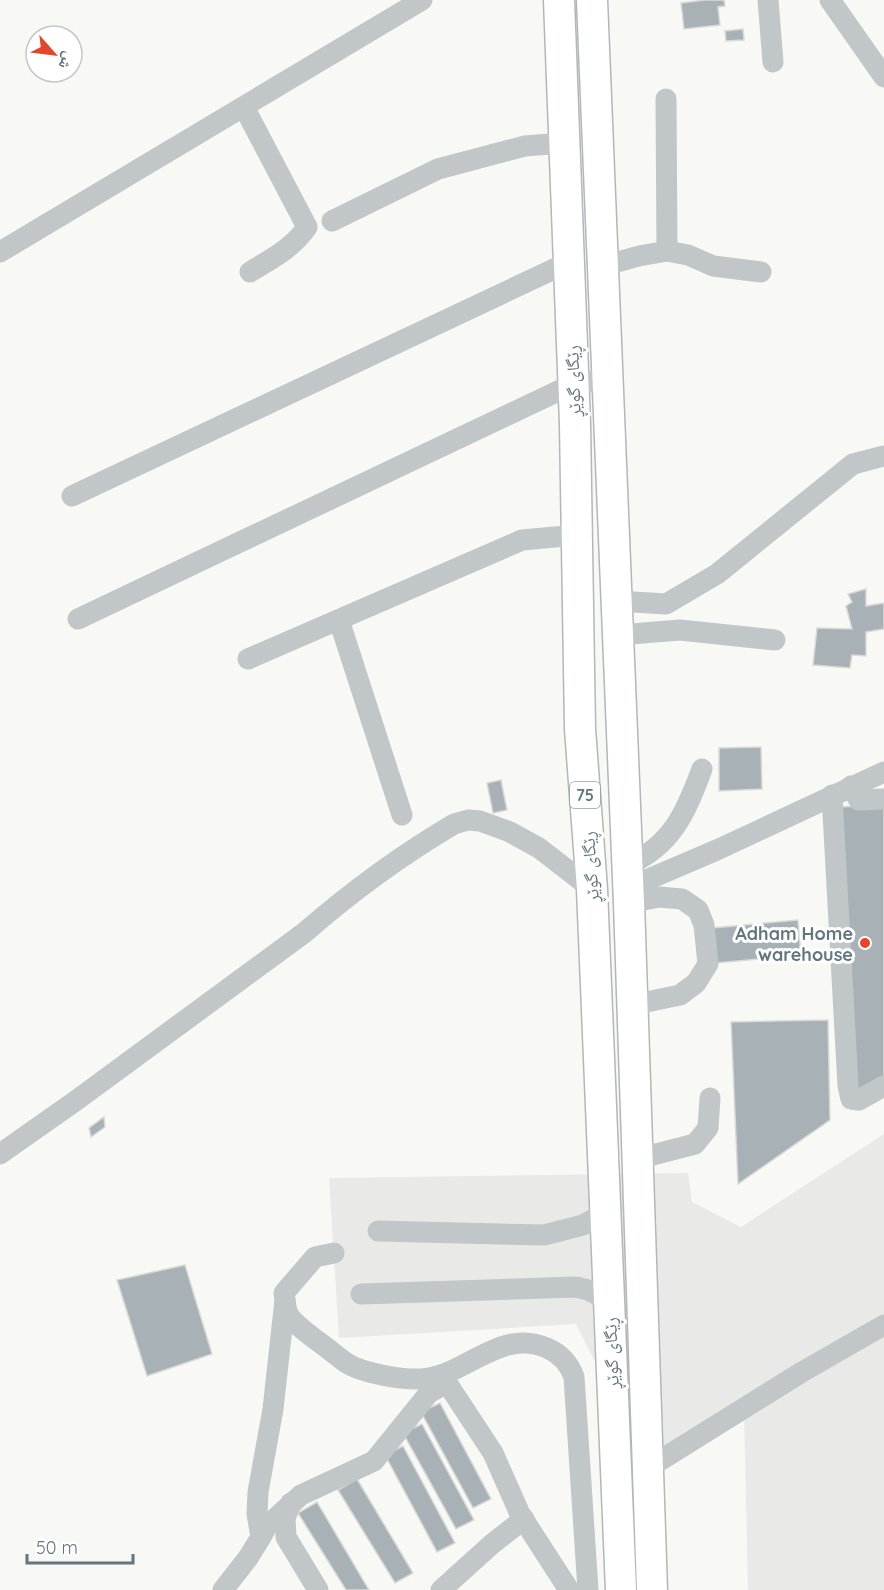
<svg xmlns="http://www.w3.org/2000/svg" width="884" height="1590" viewBox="0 0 884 1590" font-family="Quicksand,'Noto Naskh Arabic',sans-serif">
<rect width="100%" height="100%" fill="#f8f8f5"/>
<polygon fill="#e9e9e8" points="884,1134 884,1590 748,1590 744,1409 648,1468 576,1324 339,1338 329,1178 688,1173 692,1202 741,1227"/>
<g fill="#a8b2b6" stroke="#dad9d7" stroke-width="1.5">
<polygon points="705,0 724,0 725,6 718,7 720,25 684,29 681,3"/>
<polygon points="743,29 744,40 726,41 725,31"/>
<polygon points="866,589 866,606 884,603 884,629 866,632 866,656 852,655 850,668 813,665 817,628 852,629 846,606 852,602 848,594"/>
<polygon points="761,747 762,789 719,791 719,748"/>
<polygon points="501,780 507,810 493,813 487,783"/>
<polygon points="884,805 884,1079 855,1096 838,807"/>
<polygon points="798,920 801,955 716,963 712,928"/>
<polygon points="828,1020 830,1120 738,1184 731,1022"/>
<polygon points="104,1117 105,1127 91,1137 89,1128"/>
<polygon points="185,1265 212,1354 147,1376 117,1280"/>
<polygon points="440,1403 491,1499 473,1508 421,1412"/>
<polygon points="422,1424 474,1520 456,1529 403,1433"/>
<polygon points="403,1446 455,1543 437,1552 385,1455"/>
<polygon points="357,1479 413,1573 395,1583 338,1490"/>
<polygon points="317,1502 369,1590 346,1590 298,1513"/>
</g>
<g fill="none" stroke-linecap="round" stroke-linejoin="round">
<g stroke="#b2b7ba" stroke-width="33">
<g id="highway">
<polyline points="559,0 575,424 580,729 592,889 621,1590"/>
<polyline points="592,0 629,903 652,1590"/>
</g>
</g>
<g stroke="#c1c6c9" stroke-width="21">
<polyline points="768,0 773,62"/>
<polyline points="830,0 884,77"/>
<polyline points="666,99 667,251"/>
<path d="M244 107 307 227C293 248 271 259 250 272"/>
<polyline points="332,221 438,169 525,146 564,143"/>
<polyline points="0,252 422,0"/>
<polyline points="603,266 639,256 667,251 688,255 713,266 761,272"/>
<polyline points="72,496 569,262"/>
<polyline points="617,601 666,604 717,574 853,464 884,456"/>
<polyline points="78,619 573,384 608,379"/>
<polyline points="339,620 402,815"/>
<polyline points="618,635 680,630 775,640"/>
<polyline points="248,659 522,540 577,535"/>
<polyline points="851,786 859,800 884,799"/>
<polyline points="832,795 848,1086 851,1099 859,1100 884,1086"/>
<path d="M627 865C672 846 686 812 702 769"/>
<polyline points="628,888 719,849 884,772"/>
<polyline points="629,903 659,897 682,899 698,910 704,925 708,964 696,983 680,995 632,1005"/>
<path d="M0 1154 74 1102 304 933C351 892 400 856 454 824L468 820 480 821 510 832 539 848 592 889"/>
<polyline points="637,1159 695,1144 708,1128 710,1098"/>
<polyline points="378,1231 544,1235 583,1225 605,1213"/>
<path d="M334 1253 315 1257 284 1293C285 1298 285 1305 287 1311 290 1322 314 1338 323 1345 331 1351 338 1357 345 1362 361 1373 402 1380 421 1379 465 1377 500 1327 547 1348 561 1354 569 1363 574 1377L588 1590"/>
<polyline points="361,1294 576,1287 588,1290 609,1301"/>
<polyline points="648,1468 802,1372 884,1325"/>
<polyline points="291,1503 285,1518 286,1537 318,1590"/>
<polyline points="261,1537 267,1526 301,1495 374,1461 429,1393 443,1385 449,1386 493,1453 520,1514 569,1590"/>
<polyline points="223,1590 248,1558 261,1537 257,1514 258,1492 273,1409 285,1300"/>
<polyline points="441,1590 492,1544 524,1519"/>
</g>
<use href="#highway" stroke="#fff" stroke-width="30"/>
</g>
<circle fill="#e2472b" stroke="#fff" stroke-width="2" cx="865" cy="943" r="6"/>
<g text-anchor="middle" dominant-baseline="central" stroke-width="6" stroke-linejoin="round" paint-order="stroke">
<rect fill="#fff" stroke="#929fa6" stroke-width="1.5" x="570" y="782" width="30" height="26" rx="4.5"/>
<g font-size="16" font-weight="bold" fill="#637680">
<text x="585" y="795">75</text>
</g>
<g font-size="18" fill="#637680" stroke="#fff">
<text transform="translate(573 381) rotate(-92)">ڕێگای گوێڕ</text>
<text transform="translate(590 867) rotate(-94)">ڕێگای گوێڕ</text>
<text transform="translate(611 1353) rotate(-92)">ڕێگای گوێڕ</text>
</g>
<g font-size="18" font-weight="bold" fill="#637680" stroke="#fff" text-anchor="end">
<text x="853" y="933">Adham Home<tspan x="853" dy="21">warehouse</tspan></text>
</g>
</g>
<g transform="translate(54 54) rotate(118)"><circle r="28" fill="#ffffff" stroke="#c1c8cc" stroke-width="1.5"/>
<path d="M0-4.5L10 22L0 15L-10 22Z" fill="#e2472b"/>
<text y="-9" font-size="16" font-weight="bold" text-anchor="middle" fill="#637680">ش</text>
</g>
<path d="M27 1554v9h106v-9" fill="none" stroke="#637680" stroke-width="3"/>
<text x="36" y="1554" font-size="18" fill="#637680" stroke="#ffffff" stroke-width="4.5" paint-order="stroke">50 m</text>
</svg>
